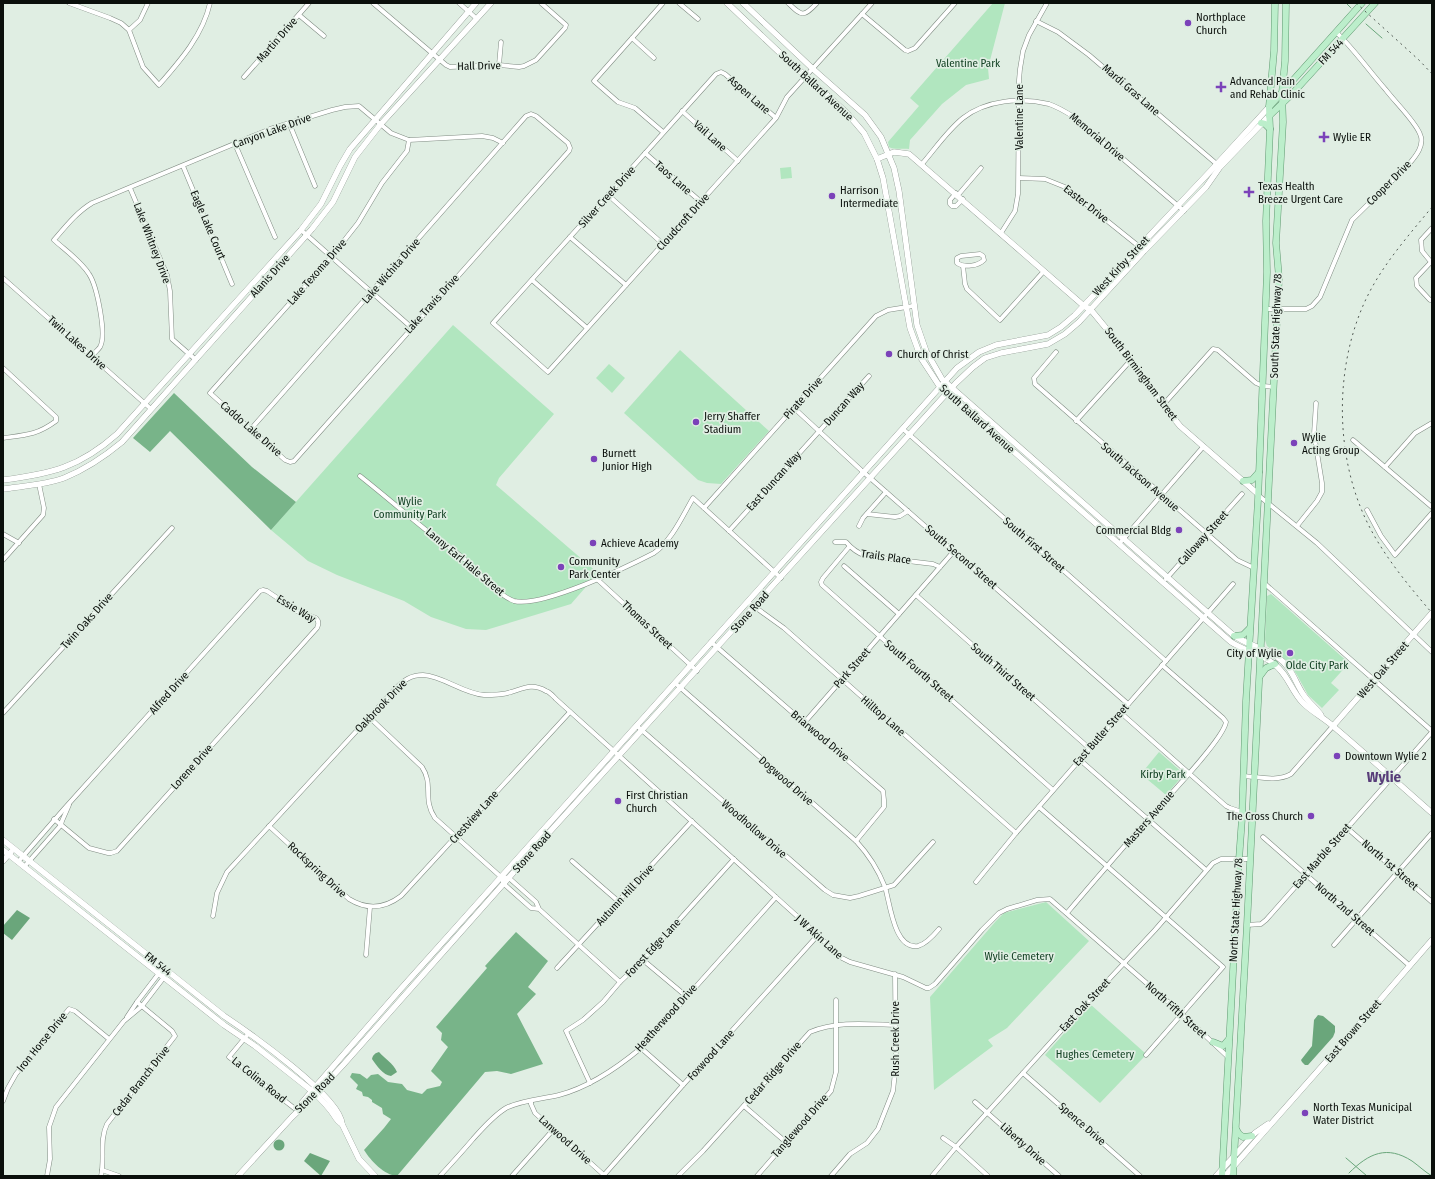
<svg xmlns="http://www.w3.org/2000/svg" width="1435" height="1179" viewBox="0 0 1435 1179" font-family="'Fira Sans Condensed',sans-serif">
<rect width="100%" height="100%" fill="#e0eee3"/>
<g fill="#b1e6bf">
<path d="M993 3H1005L988 68 989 79 966 85 942 104 910 140 909 149C903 148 894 150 889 147L888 142 919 106 910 98Z"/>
<polygon points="791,167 792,178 781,179 780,168"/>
<polygon points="453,325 554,414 499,478 496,485 598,573 571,604 486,630 466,629 431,617 404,601 337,575 308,561 271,530"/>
<polygon points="680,350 769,431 721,484 707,483 698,480 624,413"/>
<polygon points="609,364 625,378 612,393 596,378"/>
<polygon points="1271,594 1349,663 1331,683 1339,690 1322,708 1308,695 1297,675 1288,662 1267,646 1265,640 1267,596"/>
<polygon points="1159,752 1184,774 1166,795 1141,774"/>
<polygon points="1046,902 1089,941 1007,1028 988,1040 993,1046 934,1090 930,997 996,921 1004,913"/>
<polygon points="1090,1004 1145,1053 1144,1057 1100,1103 1045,1055"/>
</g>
<g fill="#78b489">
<polygon points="174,393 252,467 296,502 271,530 170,431 150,452 133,438"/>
<path d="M516 932 548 961 528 987 536 994 517 1014 543 1064 511 1074 497 1071 485 1072 397 1176C384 1175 371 1161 364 1150L384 1128 391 1119 383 1114 382 1108 372 1102V1100L368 1097 363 1096 362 1092 356 1089 358 1085 350 1077 352 1073 360 1074 367 1079 371 1075 378 1074 388 1082 402 1084 407 1090 422 1094 427 1089 440 1086 442 1082 431 1071 448 1047 441 1040 442 1033 436 1027 487 968 485 966Z"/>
</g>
<g fill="#6aa67b">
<polygon points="17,910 30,918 12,940 3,933 3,926"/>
<polygon points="1318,1015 1323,1016 1335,1026 1335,1032 1333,1037 1308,1065 1305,1065 1302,1062 1301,1060 1312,1046 1314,1020"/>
<path d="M379 1052C385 1059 393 1063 397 1072L391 1076C383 1075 377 1066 372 1059 373 1055 375 1053 379 1052Z"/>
<circle cx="279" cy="1145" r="5.5"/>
<polygon points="310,1153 330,1161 321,1176 304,1161"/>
</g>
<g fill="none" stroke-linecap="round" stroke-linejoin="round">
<g stroke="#6aa67b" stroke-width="1">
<polyline points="1346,3 1351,8"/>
<polyline points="1366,24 1382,38"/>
<polyline points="1346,1158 1367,1176"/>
<path d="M1349 1173C1369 1153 1387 1145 1412 1161 1419 1166 1425 1172 1432 1176"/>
</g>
<g stroke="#808c83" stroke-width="5">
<g id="street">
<path d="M69 3 110 18 121 23 129 30 143 67 159 85C180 61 203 35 210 3"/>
<polyline points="373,3 446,65 450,67 499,65 519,67 524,66 536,60 565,28 566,25 541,3"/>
<polyline points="459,3 477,19"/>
<polyline points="663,3 594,81 618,102 635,108 663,132"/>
<polyline points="679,3 698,19"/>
<path d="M788 3C802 16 803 18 817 3"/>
<polyline points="862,14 905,50 908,51 915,48 955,3"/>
<polyline points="299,15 324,36"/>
<polyline points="1036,21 1058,32 1089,55 1219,166"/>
<polyline points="129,30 140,20 148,3"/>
<polyline points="632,38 654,58"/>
<polyline points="499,65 501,42"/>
<polyline points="244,77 309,3"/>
<polyline points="682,111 738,161"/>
<polyline points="776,118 725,74 721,72 716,74 493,323 548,372 776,118 787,97 872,3"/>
<polyline points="289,123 315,186"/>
<polyline points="235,144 275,237"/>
<polyline points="645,153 701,202"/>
<path d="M922 164C935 149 947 131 963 118 986 100 1021 97 1049 104 1058 107 1066 112 1074 117L1184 211"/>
<polyline points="183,166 232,284"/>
<polyline points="1019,178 1045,179 1065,187 1141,248"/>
<polyline points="130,188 167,275 170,291 172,339 196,360"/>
<polyline points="956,193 950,200 950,204 952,206 956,206 963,199"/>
<polyline points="608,195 663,244"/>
<polyline points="958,195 981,168"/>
<polyline points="1432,228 1421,240 1422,251 1431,262 1416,278 1417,286 1430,300 1432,300"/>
<polyline points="301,230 411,327"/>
<polyline points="1001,233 1015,211 1018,194 1019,80 1020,69 1023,51 1029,35 1047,3"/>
<polyline points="570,237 626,285"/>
<path d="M980 254 983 256 984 260C978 266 964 268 957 263V258L961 256Z"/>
<polyline points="963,266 965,284 967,289 1000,320 1044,271"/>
<polyline points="3,278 151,409"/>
<polyline points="532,280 587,328"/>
<path d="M1266 309H1306L1312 306 1320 297 1352 220 1409 164C1416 156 1425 145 1420 134 1415 121 1395 102 1386 90 1369 71 1355 50 1336 32"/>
<polyline points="1056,352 1034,378 1035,384 1237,560 1254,568"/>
<path d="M92 356C94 353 98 350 100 347 107 335 97 286 89 274 81 261 65 250 54 240 66 226 77 212 92 203L270 129 332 110 345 107 359 106 391 133 409 140 482 136 493 138 503 143"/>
<path d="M3 368 56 417V421C37 435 26 435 3 438"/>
<polyline points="1163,405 1213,349 1218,350 1256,383 1263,386 1274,387"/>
<polyline points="794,408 861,470 1128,704"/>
<polyline points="1076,421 1131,360"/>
<polyline points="251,429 526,116 531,114 536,116 568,143 570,148 569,151 294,461 290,462 285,460 210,393 332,256 358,223 382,183 403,156 407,151 409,140"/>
<polyline points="903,429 1166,661"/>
<polyline points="1353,440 1432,507"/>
<polyline points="1385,467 1415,433 1432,423"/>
<path d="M360 476C384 495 407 515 431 534 441 542 453 549 463 558 475 569 499 596 514 601 541 608 627 567 654 553 672 540 682 517 693 498L781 578"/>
<polyline points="1258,495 1317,543 1432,652"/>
<polyline points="704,508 876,316 888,310 913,306"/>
<polyline points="1367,510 1381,536 1395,555 1432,513"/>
<polyline points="867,514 895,517 900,516 908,511"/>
<polyline points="859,526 863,518 886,492"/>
<polyline points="1297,526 1317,501 1322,492 1322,483 1314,434 1316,403"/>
<polyline points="729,531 869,376"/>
<polyline points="3,534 19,543"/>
<path d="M835 542H846C852 549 857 553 866 556L933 564 940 567"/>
<polyline points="1119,544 1203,447"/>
<polyline points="849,547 823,578 821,582 822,585 1053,790"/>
<polyline points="3,560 43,515 44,508 39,484"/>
<polyline points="844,566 899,614"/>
<polyline points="1166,579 1242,494"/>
<polyline points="598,580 697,671"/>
<polyline points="1264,583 1432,731"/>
<polyline points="916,595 1089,748"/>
<polyline points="748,602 784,628 1016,833"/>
<polyline points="711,642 883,791 884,800 884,807 856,841"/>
<path d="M675 683 856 841C869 855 878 869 885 887 890 903 894 950 918 946 926 944 934 935 939 929"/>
<polyline points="3,713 172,528"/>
<polyline points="1121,713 1226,806 1230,808 1242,812"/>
<path d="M369 717 422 767C434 785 422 799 435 818L501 877"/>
<polyline points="804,723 954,551"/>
<polyline points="637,726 825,890 833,895 850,898 859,896 894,885 933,842"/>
<polyline points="1080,760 1206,870"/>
<path d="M1244 776C1259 777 1277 782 1291 774L1333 726"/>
<polyline points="1039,807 1223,967 1146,1055"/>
<path d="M269 826 349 899C367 910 384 909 401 896L570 712"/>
<polyline points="1347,828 1432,902"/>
<polyline points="1263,837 1410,966"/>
<polyline points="572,861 618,901"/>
<path d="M18 862 64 809 260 591 263 590 267 591 297 611 316 618C319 621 319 624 317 628L117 851 111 853H108L89 848 54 819"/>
<polyline points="24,867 61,825 62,821 69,805"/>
<polyline points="976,882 1016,833 1233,584"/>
<polyline points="539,909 531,908 504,884 501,877 509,878 536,902 539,909 620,982"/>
<path d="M1067 913C1094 881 1121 850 1148 819 1163 802 1224 739 1226 722L1223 718 1162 665"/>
<path d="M213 916 217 893 227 872 396 688C404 680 411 675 423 675 443 676 462 693 484 695 493 695 502 695 511 692 524 688 533 683 546 691 550 692 553 696 556 699L818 935 838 956 850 962 903 977 926 988H929L935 984 982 930 999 913 1007 909 1037 900 1050 899 1182 1014 1228 1057"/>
<polyline points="1247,925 1261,924 1266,920 1432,732"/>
<polyline points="1334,945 1432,833"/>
<polyline points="366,955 370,907"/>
<polyline points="643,960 686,996"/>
<polyline points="557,968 692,821"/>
<polyline points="127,1017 137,1002 163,968"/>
<polyline points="249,1033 229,1057 294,1108"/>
<polyline points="641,1048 683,1085"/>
<polyline points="1023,1073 1140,1176"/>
<polyline points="590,1083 566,1031 583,1020 603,1002 620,982 643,960 734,859"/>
<polyline points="3,1101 8,1088 16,1074 69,1009 75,1011 109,1039"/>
<polyline points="531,1101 531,1104 535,1113 605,1176"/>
<polyline points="975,1102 1059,1176"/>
<polyline points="744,1106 787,1143"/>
<polyline points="943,1138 956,1147 988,1176"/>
<polyline points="102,1170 119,1176"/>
<polyline points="604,1175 683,1085 818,935"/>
<polyline points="47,1176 50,1159 49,1127 56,1107 124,1021 142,1006 168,972"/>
<path d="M101 1176C105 1159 99 1140 107 1124L175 1036 172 1031 137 1002"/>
<path d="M440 1176C451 1164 462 1152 473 1139 483 1128 493 1116 506 1108 522 1100 542 1099 559 1095 590 1087 617 1068 641 1048L776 897"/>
<polyline points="512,1176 553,1130"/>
<path d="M678 1176 703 1151 810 1032C836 1021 866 1024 894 1025"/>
<polyline points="757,1176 831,1091 836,1072 836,1000"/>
<polyline points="831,1176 850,1154 867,1143 878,1129 893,1091 896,1063 895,974"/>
<polyline points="932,1176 956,1147 1069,1022 1155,930 1213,863 1221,859 1250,859"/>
</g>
</g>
<g stroke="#808c83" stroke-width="6">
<g id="secondary">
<path d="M727 3 780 53 846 112 864 133 877 159 883 178 910 328 921 358 940 387 1231 642C1245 651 1262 654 1274 664 1288 674 1291 691 1303 703 1312 712 1324 718 1334 727 1367 755 1399 784 1432 813"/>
<path d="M743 3 813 69 865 115 881 137 894 168 899 191 917 325 926 351 942 379 1232 634C1246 645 1262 647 1276 656 1292 667 1294 680 1303 694 1308 702 1316 708 1321 715"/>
<polyline points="877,159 894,152 909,154 1084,306 1091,310 1110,333 1163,405 1180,426 1258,494"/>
<path d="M3 480C51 474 80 467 117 434L301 230 321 204 340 166 350 149 476 3"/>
<path d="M3 489C23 486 45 485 64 478 86 469 104 457 122 442L312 229 333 202 355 157 380 125 491 3"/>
<polyline points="1333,726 1432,613"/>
<path d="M3 840 224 1016C248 1032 341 1097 342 1124L359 1159 375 1176"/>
<path d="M3 850 224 1025 255 1046 307 1087C316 1094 324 1102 331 1111 335 1116 336 1121 342 1124"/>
<polyline points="3,861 11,852"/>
<polyline points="301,1104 316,1086 398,992 957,368 979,352 996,345 1048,335 1061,327 1075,315 1217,164 1269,107"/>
<polyline points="238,1176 292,1117 316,1094 343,1065 536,847 956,383 973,367 985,358 1001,353 1048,344 1065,334 1079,322 1144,251 1206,187 1220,167 1269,116"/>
<polyline points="1216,1176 1255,1133 1268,1124"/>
<polyline points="1225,1176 1354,1030 1432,940"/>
</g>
</g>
<g stroke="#609971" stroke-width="7">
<g id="primary">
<polyline points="1269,107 1362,3"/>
<polyline points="1269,116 1293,93 1375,3"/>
<polyline points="1261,123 1265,124 1270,129"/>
<polyline points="1243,481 1252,480 1259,472"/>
<polyline points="1234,636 1243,635 1250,628"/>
<polyline points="1260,676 1266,668 1275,664"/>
<polyline points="1213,1042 1223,1046 1229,1039"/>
<polyline points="1236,1129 1239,1134 1243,1137 1252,1136"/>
<polyline points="1222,1176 1239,860 1242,818 1246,701 1258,500 1267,272 1266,221 1270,129 1269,107 1274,51 1275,3"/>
<polyline points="1233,1176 1247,925 1279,278 1276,243 1283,122 1282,93 1285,61 1286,3"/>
</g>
</g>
<use href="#street" stroke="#fff" stroke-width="4"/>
<use href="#secondary" stroke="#fff" stroke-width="5.5"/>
<use href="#primary" stroke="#bceecb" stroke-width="6"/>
<g stroke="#535b55" stroke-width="1" stroke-dasharray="2 4" stroke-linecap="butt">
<polyline points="1356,3 1420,61 1432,74"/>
<path d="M1432 207C1409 235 1384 263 1368 295 1334 363 1334 454 1367 522 1383 555 1408 585 1432 613"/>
</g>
</g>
<g fill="#7b42b9" stroke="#e0eee3" stroke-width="1.5">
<circle cx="1188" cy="23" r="4"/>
<path d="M1219 81h4v4h4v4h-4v4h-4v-4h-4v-4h4z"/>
<path d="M1322 131h4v4h4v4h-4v4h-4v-4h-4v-4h4z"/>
<path d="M1247 186h4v4h4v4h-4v4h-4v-4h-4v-4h4z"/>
<circle cx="832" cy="196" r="4"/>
<circle cx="889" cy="354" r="4"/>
<circle cx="696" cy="422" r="4"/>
<circle cx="1294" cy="443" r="4"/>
<circle cx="594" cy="459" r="4"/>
<circle cx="1179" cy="530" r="4"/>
<circle cx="593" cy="543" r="4"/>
<circle cx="561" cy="567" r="4"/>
<circle cx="1290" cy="653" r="4"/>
<circle cx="1337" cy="756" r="4"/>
<circle cx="618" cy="801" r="4"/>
<circle cx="1311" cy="816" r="4"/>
<circle cx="1305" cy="1113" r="4"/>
</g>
<g text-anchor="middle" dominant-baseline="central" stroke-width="3.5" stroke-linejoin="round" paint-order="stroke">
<g font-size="11" fill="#0a0f0b" stroke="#e0eee3" text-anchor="start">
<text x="1196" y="17">Northplace<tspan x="1196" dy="13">Church</tspan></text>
<text x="1230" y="81">Advanced Pain<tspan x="1230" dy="13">and Rehab Clinic</tspan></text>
<text x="1333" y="137">Wylie ER</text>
<text x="1258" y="186">Texas Health<tspan x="1258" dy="13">Breeze Urgent Care</tspan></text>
<text x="840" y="190">Harrison<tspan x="840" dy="13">Intermediate</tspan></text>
<text x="897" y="354">Church of Christ</text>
<text x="704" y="416">Jerry Shaffer<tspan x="704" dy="13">Stadium</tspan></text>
<text x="1302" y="437">Wylie<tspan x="1302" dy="13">Acting Group</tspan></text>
<text x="602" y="453">Burnett<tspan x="602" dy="13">Junior High</tspan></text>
<text x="1171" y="530" text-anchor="end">Commercial Bldg</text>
<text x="601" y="543">Achieve Academy</text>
<text x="569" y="561">Community<tspan x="569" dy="13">Park Center</tspan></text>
<text x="1282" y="653" text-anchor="end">City of Wylie</text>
<text x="1345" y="756">Downtown Wylie 2</text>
<text x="626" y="795">First Christian<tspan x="626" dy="13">Church</tspan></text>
<text x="1303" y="816" text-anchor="end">The Cross Church</text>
<text x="1313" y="1107">North Texas Municipal<tspan x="1313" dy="13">Water District</tspan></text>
</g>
<g font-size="11" fill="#0a0f0b" stroke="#e0eee3">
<text transform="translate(277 40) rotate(-49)">Martin Drive</text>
<text transform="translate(1331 52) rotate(-47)">FM 544</text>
<text transform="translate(479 66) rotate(-1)">Hall Drive</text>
<text transform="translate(816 86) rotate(43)">South Ballard Avenue</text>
<text transform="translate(1131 90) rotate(41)">Mardi Gras Lane</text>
<text transform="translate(749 95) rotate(41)">Aspen Lane</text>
<text transform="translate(1019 117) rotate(-90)">Valentine Lane</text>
<text transform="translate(272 131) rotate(-20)">Canyon Lake Drive</text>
<text transform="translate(710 136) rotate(42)">Vail Lane</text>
<text transform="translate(1097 137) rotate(40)">Memorial Drive</text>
<text transform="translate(673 178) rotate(41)">Taos Lane</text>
<text transform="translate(1389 183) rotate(-45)">Cooper Drive</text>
<text transform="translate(607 197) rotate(-48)">Silver Creek Drive</text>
<text transform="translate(1086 204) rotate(38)">Easter Drive</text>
<text transform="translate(683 222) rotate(-48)">Cloudcroft Drive</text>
<text transform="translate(208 225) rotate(67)">Eagle Lake Court</text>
<text transform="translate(152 243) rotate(69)">Lake Whitney Drive</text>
<text transform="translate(1121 266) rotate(-47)">West Kirby Street</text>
<text transform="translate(391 271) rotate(-49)">Lake Wichita Drive</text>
<text transform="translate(317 272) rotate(-49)">Lake Texoma Drive</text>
<text transform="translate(270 276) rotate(-48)">Alanis Drive</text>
<text transform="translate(432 304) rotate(-48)">Lake Travis Drive</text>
<text transform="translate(1276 326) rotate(-88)">South State Highway 78</text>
<text transform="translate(77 343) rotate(42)">Twin Lakes Drive</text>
<text transform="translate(1141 374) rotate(53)">South Birmingham Street</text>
<text transform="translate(803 398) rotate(-48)">Pirate Drive</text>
<text transform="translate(844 404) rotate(-48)">Duncan Way</text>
<text transform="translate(977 419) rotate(42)">South Ballard Avenue</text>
<text transform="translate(251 429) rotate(41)">Caddo Lake Drive</text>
<text transform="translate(1140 477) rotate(41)">South Jackson Avenue</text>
<text transform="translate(774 481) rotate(-48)">East Duncan Way</text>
<text transform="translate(1203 538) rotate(-48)">Calloway Street</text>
<text transform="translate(1034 545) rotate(41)">South First Street</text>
<text transform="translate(886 557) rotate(8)">Trails Place</text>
<text transform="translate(961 557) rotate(41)">South Second Street</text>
<text transform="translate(465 562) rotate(40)">Lanny Earl Hale Street</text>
<text transform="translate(296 609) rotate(31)">Essie Way</text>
<text transform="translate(750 612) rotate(-48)">Stone Road</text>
<text transform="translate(87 621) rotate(-48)">Twin Oaks Drive</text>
<text transform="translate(647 625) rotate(43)">Thomas Street</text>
<text transform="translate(852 668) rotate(-49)">Park Street</text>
<text transform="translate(1383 670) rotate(-49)">West Oak Street</text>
<text transform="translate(919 671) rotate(41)">South Fourth Street</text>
<text transform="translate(1003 672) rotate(41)">South Third Street</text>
<text transform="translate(169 693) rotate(-48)">Alfred Drive</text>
<text transform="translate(381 706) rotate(-46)">Oakbrook Drive</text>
<text transform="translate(883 716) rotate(41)">Hilltop Lane</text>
<text transform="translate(1101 735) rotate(-49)">East Butler Street</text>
<text transform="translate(820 736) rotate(40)">Briarwood Drive</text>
<text transform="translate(192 767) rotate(-48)">Lorene Drive</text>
<text transform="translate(786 781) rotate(41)">Dogwood Drive</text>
<text transform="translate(474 817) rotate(-48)">Crestview Lane</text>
<text transform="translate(1149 819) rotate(-49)">Masters Avenue</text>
<text transform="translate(754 829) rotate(41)">Woodhollow Drive</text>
<text transform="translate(532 852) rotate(-48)">Stone Road</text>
<text transform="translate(1322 856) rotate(-49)">East Marble Street</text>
<text transform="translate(1390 865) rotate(41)">North 1st Street</text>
<text transform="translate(317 870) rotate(43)">Rockspring Drive</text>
<text transform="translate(625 895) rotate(-47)">Autumn Hill Drive</text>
<text transform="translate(1345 909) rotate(41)">North 2nd Street</text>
<text transform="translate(1236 910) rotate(-87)">North State Highway 78</text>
<text transform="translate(819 937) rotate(42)">J W Akin Lane</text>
<text transform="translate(653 948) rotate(-47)">Forest Edge Lane</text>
<text transform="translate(158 964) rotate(38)">FM 544</text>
<text transform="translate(1085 1005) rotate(-47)">East Oak Street</text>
<text transform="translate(1176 1010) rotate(42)">North Fifth Street</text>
<text transform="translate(666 1018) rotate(-48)">Heatherwood Drive</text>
<text transform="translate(1353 1031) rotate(-49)">East Brown Street</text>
<text transform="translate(895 1039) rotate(-90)">Rush Creek Drive</text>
<text transform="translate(42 1042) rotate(-51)">Iron Horse Drive</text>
<text transform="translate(711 1055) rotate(-48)">Foxwood Lane</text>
<text transform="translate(773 1073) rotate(-49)">Cedar Ridge Drive</text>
<text transform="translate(259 1080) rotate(39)">La Colina Road</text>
<text transform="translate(141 1081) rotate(-52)">Cedar Branch Drive</text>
<text transform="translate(315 1093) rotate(-45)">Stone Road</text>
<text transform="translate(1082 1124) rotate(41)">Spence Drive</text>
<text transform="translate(800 1126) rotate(-49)">Tanglewood Drive</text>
<text transform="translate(565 1140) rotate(42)">Lanwood Drive</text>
<text transform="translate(1023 1144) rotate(42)">Liberty Drive</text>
</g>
<g font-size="11" fill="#124023" stroke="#e0eee3">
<text x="968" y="63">Valentine Park</text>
<text x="410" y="501">Wylie<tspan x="410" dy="13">Community Park</tspan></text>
<text x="1317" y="665">Olde City Park</text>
<text x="1163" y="774">Kirby Park</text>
<text x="1019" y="956">Wylie Cemetery</text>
<text x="1095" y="1054">Hughes Cemetery</text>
</g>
<g font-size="15" font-weight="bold" fill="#583d79" stroke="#e0eee3">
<text x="1384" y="777">Wylie</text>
</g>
</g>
<rect width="1435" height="1179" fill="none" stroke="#0a0f0b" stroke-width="8"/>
</svg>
